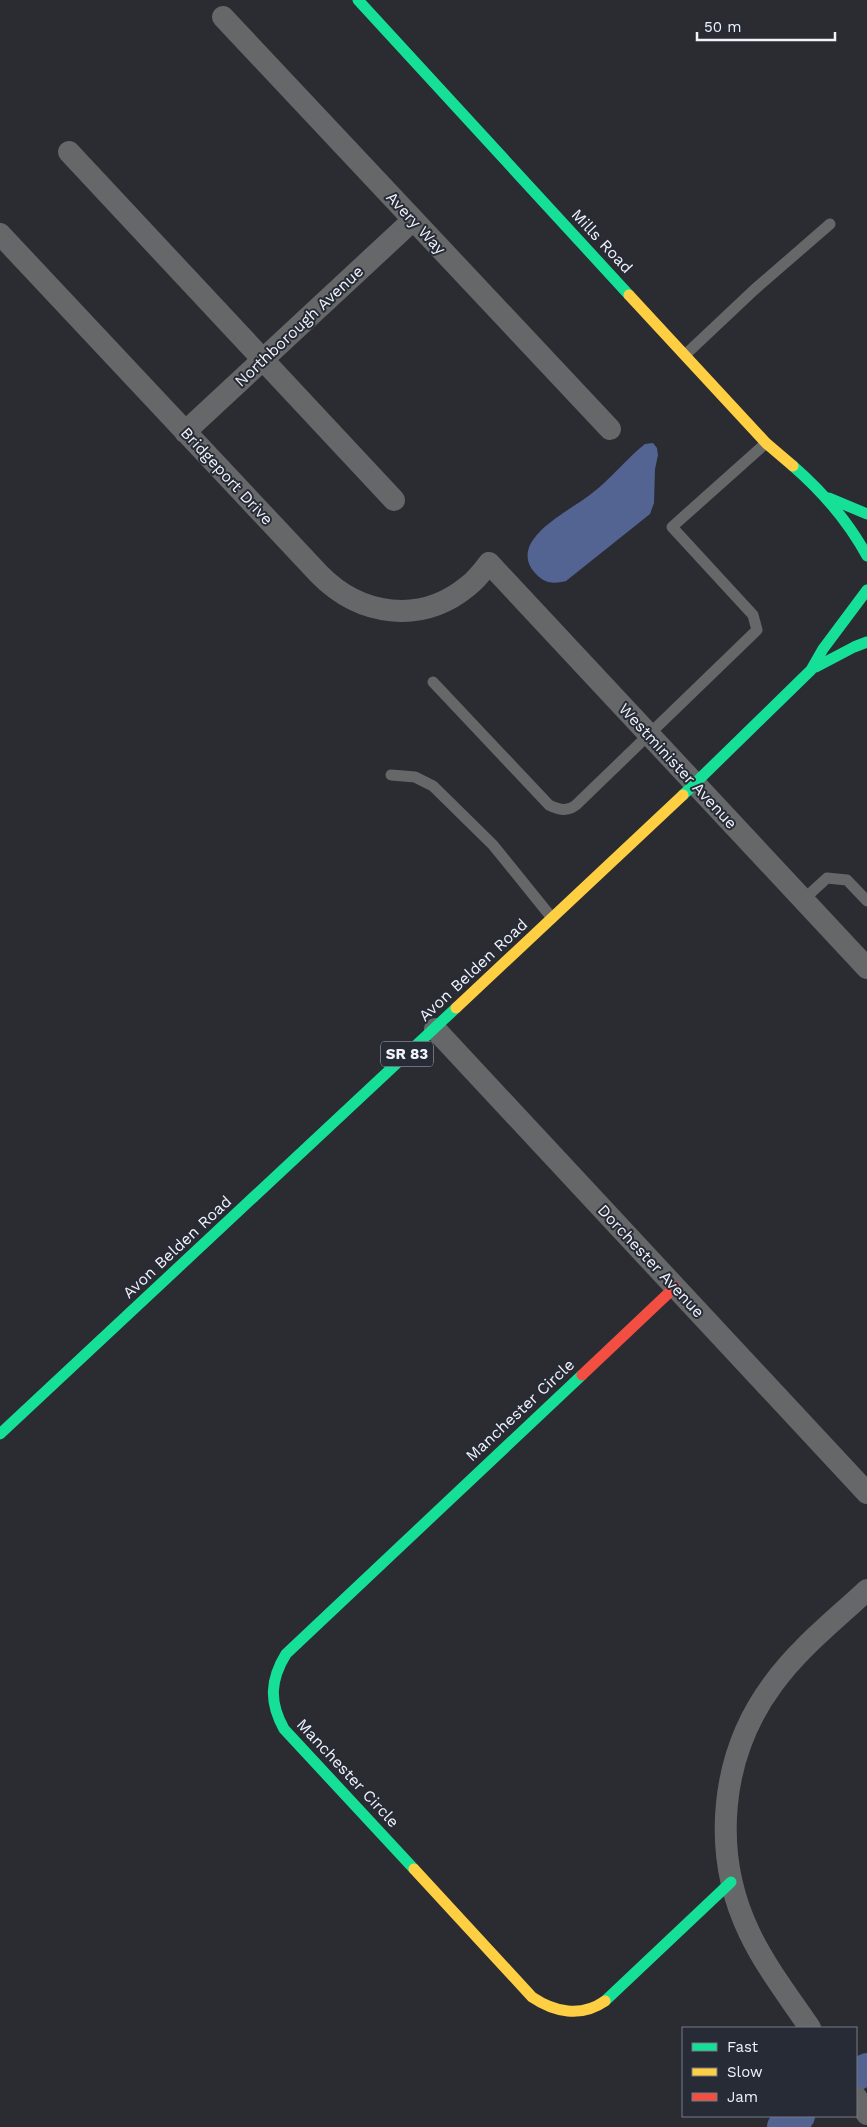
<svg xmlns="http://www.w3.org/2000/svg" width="867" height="2127" viewBox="0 0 867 2127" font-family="'Work Sans',sans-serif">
<rect width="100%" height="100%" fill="#2a2c32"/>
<path fill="#536493" d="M653 443 657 448 658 455 655 469 654 503 650 514 566 581C553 584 545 584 535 573 506 540 570 511 591 494 611 479 626 459 645 444Z"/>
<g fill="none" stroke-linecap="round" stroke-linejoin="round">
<g stroke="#536493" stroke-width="32">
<polyline points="856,2075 867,2069"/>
<polyline points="783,2127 799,2116"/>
</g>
<g stroke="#666768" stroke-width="11">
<polyline points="685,355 754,290 830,224"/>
<path d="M433 682 549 805C559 810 567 812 576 805L757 630 753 615 672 527 766 443"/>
<polyline points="391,775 415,777 433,786 493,845 552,918"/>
<polyline points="803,900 827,878 847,880 867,901"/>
</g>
<g stroke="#666768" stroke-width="22">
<polyline points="223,17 610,429"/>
<polyline points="69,152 394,500"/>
<path d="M0 234 319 574C360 616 421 625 468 586 476 580 483 571 489 563L867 968"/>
<polyline points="185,432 413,220"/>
<polyline points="435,1029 867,1493"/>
<path d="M810 2028C789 1997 765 1966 749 1932 711 1852 720 1755 773 1684 799 1648 835 1620 867 1590"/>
<polyline points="856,2097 867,2114"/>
</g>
<g stroke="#16e098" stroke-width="11">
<polyline points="358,0 629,295"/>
<path d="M793 466C824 493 848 521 867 556"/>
<polyline points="829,498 867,514"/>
<polyline points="816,667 854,647 867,642"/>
<polyline points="683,795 811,670 823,649 867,590"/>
<polyline points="0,1434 456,1008"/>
<path d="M414 1869 284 1729C269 1702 270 1680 286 1654L582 1375"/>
<polyline points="605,2001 731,1882"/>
</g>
<g stroke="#ffcf43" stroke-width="11">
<polyline points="629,295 766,443 793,466"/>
<polyline points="456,1008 683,795"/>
<path d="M414 1869 532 1997C554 2012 581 2018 605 2001"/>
</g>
<polyline stroke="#f24e42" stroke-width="11" points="582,1375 675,1287"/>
</g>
<g text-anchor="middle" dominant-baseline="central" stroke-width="4" stroke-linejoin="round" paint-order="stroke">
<rect fill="#272b36" stroke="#b4b7bf" stroke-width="1" x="381" y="1041.5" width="52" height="25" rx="4"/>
<g font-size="15" font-weight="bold" fill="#f0f3fa">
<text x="407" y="1054">SR 83</text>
</g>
<g font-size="16" fill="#f0f3fa" stroke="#272b36">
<text transform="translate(416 223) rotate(47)">Avery Way</text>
<text transform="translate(602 241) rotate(47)">Mills Road</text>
<text transform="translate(299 326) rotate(-43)">Northborough Avenue</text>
<text transform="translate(227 476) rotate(47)">Bridgeport Drive</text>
<text transform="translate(678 766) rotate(47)">Westminister Avenue</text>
<text transform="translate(473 970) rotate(-43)">Avon Belden Road</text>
<text transform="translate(177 1247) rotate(-43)">Avon Belden Road</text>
<text transform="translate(651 1261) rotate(47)">Dorchester Avenue</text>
<text transform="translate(520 1410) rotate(-43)">Manchester Circle</text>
<text transform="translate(348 1773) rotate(47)">Manchester Circle</text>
</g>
</g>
<rect x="682" y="2027" width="175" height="90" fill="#272b36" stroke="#777b84"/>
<rect x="692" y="2043" width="25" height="8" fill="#16e098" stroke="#777b84"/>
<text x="727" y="2052" font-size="15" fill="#f0f3fa">Fast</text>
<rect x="692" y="2068" width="25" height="8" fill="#ffcf43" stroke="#777b84"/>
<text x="727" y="2077" font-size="15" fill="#f0f3fa">Slow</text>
<rect x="692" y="2093" width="25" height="8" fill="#f24e42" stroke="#777b84"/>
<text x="727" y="2102" font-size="15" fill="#f0f3fa">Jam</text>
<path d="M697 32v8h138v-8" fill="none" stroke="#f0f3fa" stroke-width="2.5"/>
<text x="704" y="32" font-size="15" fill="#f0f3fa" stroke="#272b36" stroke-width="4" paint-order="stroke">50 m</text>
</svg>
